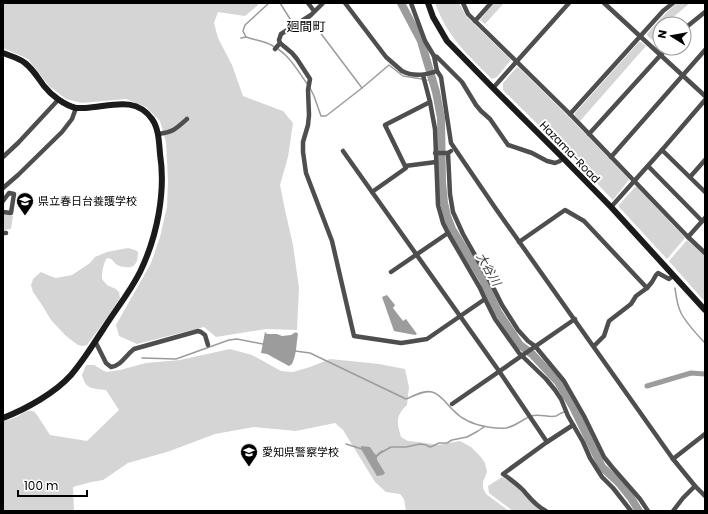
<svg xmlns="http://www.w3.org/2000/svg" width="708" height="514" viewBox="0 0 708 514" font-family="Poppins,'Noto Sans JP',sans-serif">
<rect width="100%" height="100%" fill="#fff"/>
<g fill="#d5d5d5">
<polygon points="3,3 259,3 258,5 245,16 218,12 214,23 218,38 232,65 243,96 283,111 293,123 288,157 280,185 285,210 293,245 299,288 297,330 266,329 216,337 204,327 137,344 119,336 116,325 151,263 160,237 167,207 168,181 166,142 160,121 146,107 126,99 82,103 66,99 49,86 28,59 3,48"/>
<path d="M435 3H459L466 16 511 60 497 77 492 79C467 54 448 38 435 3Z"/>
<polygon points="494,3 504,3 485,24 480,20"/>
<polygon points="677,3 690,3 671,19 666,24 660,24 660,31 652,40 647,35 647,34 661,18"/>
<polygon points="639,42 641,42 646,46 580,121 575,115 575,113"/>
<polygon points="517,67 519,68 567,115 629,179 628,181 613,200 577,163 503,90 503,83"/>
<polygon points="635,187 637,187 685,238 667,259 619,207 619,205"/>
<polygon points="3,214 13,216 11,229 3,230"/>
<polygon points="687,240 705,256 705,302 669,261"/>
<path d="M128 248 135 250 138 252C138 261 136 269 125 267 122 267 118 266 116 264 114 263 113 260 111 259L107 258C103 264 102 271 102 279L107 285 116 289 119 292 120 298 104 322 87 345 83 346 78 345 66 336 51 320 42 305 33 292 31 285 33 279 41 272 50 276 56 278 72 275 90 263 95 257 107 252Z"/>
<path d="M230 349 252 355 281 371 293 372 310 367 330 359 379 364 405 369 409 387 407 405C395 416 397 423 401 437L408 441 419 442 438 445 460 441 471 447 481 457 485 463 487 472 483 482V488L486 494 509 511H406L404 499 400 494 386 492 375 482 343 430 335 423 296 431 254 427 215 434 170 451 128 463 103 480 91 482 73 487 74 511H3V421C7 420 12 419 16 417 23 414 27 408 35 412L50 435 87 441 119 410 106 390C92 388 86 390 82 375L86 365H94L106 372 120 370 146 363 180 360Z"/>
<polygon points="502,477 515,485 533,504 543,511 513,511 489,493 488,486"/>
</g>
<g fill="#9c9c9c">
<polygon points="387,295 395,305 393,308 403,321 406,319 417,334 415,335 394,331 382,297"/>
<path d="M265 332 267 334H277L282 336 291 335 296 332 298 334C296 345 297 353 292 364L289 366 287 365 267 354 261 353Z"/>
<polygon points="361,446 370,447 374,453 376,455 382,450 383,452 377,457 377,460 385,473 383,475 377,476 361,449"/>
</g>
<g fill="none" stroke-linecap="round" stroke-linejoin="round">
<g stroke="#9c9c9c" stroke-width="1.5">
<polyline points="280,3 292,22"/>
<polyline points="296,29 310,19 362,88"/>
<polyline points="246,37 243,31 245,25 269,3"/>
<path d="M241 38 246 37C254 40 265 41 273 46 290 55 297 70 308 85"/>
<polyline points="428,80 432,80"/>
<polyline points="310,88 314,96 321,116 326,116 362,88 389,65 403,76 422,79"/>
<path d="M675 288C676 296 677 305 681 313 685 321 698 336 705 343"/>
<path d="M295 351 310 353 406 399C414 396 423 390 432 392 441 394 447 405 453 410 462 420 475 425 488 427 494 428 500 429 506 428 516 426 523 419 531 416 540 413 548 418 556 416 558 415 561 413 564 412"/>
<polyline points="142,358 176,359 229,340 237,339 263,344"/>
<polyline points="346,444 362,449"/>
<polyline points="382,452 391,447 406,447 420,444 426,445 430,447 433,446 439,443 447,443 452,440 467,437 478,431 484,427"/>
</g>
<polyline stroke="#9c9c9c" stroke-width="5" points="647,386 691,373 705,374"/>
<polyline stroke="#9c9c9c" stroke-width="8" points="401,3 421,41 436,92 441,118 442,182 444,203 447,216 452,229 483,280 498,312 520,345 532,354 558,382 573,407 602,467 619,483 631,498 639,511"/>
<g stroke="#4e4e4e" stroke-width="4.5">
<polyline points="308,3 314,11"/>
<path d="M345 3 386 57 402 71C413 77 426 75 437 71"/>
<polyline points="411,3 425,41 434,56 437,71 441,77 451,143 496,209 673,459 695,486 705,496"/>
<polyline points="463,3 468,14 570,114 688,237 705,253"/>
<polyline points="604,3 705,96"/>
<polyline points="475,21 491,3"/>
<polyline points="684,29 705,12"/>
<polyline points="280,43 292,53 297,59 310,79 308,90 309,115 308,125 303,142 303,152 306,173 332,241 354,336 401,343 408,342 427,339 485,299"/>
<polyline points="275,49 280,43 279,40 281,34 311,15 323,3"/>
<polyline points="434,56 437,57 462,82 476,105 481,111 490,119 508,145 532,153 547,161 555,163 560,161 563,158"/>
<polyline points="423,75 430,102 435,129 438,205 443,223 448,233 480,288 485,299 495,319 519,353 546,379 555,390 561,399 568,416 583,442 590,458 602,477 613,488 631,511"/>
<polyline points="493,88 569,3"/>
<polyline points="570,114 663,11 673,3"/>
<path d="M158 134C173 132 176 129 187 119"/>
<polyline points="589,134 667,48"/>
<polyline points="662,150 705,192"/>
<polyline points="343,151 499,371 547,442"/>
<polyline points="435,153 448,153 451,151"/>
<polyline points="448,153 450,194 453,212 463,234 493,287 502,305 518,330 528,341 535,346 564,381 584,416 604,457 612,467 640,499 648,511"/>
<polyline points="3,157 18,143 58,100"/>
<polyline points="611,157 705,50"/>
<polyline points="405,166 436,162"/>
<polyline points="648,166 702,221"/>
<polyline points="690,177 705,160"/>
<polyline points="3,188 18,175 62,132 72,119 76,108"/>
<polyline points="372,192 406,168 385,125 430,102"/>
<polyline points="3,201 9,193 14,194 11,213 3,212"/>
<polyline points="611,207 662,150 705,100"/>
<polyline points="3,233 6,233"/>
<polyline points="688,237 705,218"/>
<polyline points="519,242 565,210 584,221 647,288"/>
<polyline points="391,272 448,233"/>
<path d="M95 341 106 363 111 367C122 365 125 356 134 349L198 331 201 332 205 335 208 345"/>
<polyline points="594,346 604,336 609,321 631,304 636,296 647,288 652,282 656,275 658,273 669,279 673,276"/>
<polyline points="452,404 575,319"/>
<polyline points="673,459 705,434"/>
<path d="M546 511C536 506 530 498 523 490 517 484 510 479 503 474L547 442 573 425"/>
<polyline points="673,511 683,498 695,486"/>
</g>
<g stroke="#1b1b1b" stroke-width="6">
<polyline points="428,3 433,17 447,41 493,88 563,158 611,207 705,310"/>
<path d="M3 53C10 56 19 58 25 63 33 69 38 78 44 86 51 95 64 105 76 108 79 108 82 108 85 108 109 107 135 95 152 119 159 129 159 143 160 154 166 192 157 237 140 272 130 292 116 309 104 328 94 343 84 360 71 375 55 393 26 409 3 418"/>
</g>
</g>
<defs>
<g id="school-pin" transform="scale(0.9)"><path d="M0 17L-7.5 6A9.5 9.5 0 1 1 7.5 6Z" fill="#000" stroke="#fff"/><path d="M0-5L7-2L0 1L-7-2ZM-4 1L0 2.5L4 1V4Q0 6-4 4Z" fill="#fff"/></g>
</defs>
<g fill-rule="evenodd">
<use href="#school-pin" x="25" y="201"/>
<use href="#school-pin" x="249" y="452"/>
</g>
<g text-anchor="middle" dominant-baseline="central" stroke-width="4" stroke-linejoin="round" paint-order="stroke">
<g font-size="11" fill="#000" stroke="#fff">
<text transform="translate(570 152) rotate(46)">Hazama-Road</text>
</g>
<g font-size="11" fill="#000" stroke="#fff" text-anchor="start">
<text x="38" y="201">県立春日台養護学校</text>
<text x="262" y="452">愛知県警察学校</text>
</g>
<g font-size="12" font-style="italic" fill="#3d3d3d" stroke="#fff">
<text transform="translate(489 269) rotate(60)">大谷川</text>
</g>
<g font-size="13" fill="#000" stroke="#fff">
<text x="306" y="26">廻間町</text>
</g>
</g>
<rect width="708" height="514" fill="none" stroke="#000000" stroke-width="8"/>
<g transform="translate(672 36) rotate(281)"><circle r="19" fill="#ffffff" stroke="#999999"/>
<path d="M0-3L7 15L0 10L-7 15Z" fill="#000000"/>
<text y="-6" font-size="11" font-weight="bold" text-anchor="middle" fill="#000000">N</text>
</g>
<path d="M18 490v6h69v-6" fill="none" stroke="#000000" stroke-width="2"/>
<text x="24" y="490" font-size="12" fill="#000000" stroke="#ffffff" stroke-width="3" paint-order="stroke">100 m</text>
</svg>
